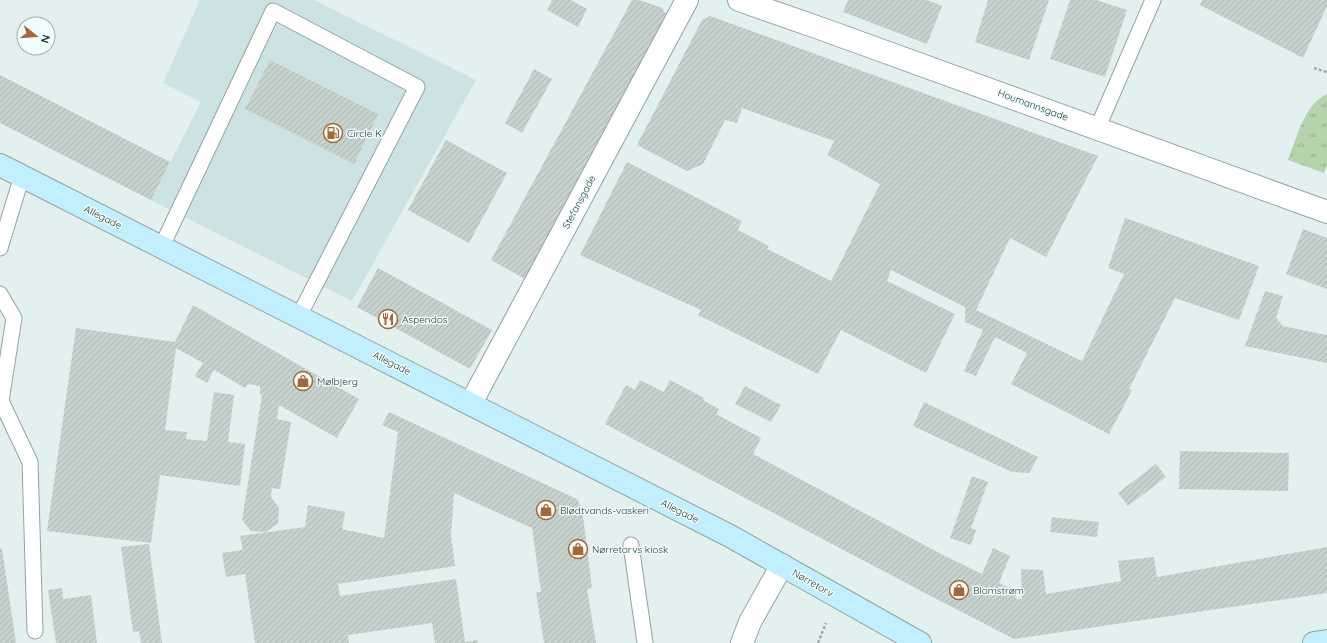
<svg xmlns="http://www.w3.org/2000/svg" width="1327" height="643" viewBox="0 0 1327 643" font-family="Quicksand,sans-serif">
<defs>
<pattern id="grass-tufts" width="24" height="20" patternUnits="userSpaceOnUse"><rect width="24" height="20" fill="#b5d4ad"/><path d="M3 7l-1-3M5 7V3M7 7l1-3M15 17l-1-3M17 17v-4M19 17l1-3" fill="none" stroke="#94ad8e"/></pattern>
<pattern id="building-hatch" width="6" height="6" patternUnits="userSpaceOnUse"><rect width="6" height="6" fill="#c6d2cd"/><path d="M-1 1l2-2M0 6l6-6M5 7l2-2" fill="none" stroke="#abb5b1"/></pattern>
</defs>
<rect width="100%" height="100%" fill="#e2f0f0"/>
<polygon fill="#cde3e3" points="200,0 314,0 476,80 352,301 151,200 201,102 163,83"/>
<path fill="url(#grass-tufts)" d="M1327 94V165L1324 173 1288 160C1297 138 1304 104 1327 94Z"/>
<g fill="url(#building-hatch)">
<polygon points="552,0 571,0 587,9 578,27 547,10"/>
<polygon points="632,0 639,0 662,8 667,16 525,279 491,260"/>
<polygon points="848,0 927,0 942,6 927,44 843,12"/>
<polygon points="988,0 1049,0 1029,60 975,42"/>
<polygon points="1070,0 1096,0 1127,10 1105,77 1050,59"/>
<polygon points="1202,0 1327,0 1327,6 1303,58 1200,5"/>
<polygon points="710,16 1098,156 1046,257 1010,238 976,310 1082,361 1124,274 1108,268 1125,218 1259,266 1239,320 1175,298 1129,389 1132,390 1109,434 1011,384 1027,353 995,337 976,376 964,371 983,330 965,322 965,307 891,270 887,281 955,314 926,373 841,330 818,374 698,315 701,310 580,255 627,162 742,221 738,230 769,246 767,249 831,281 880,184 827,155 834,141 742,108 737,123 725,120 703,164 687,171 637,145 702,20"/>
<polygon points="270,60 378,114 354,164 245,109"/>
<polygon points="534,69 552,79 522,133 505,123"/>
<polygon points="0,75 170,162 151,200 0,123"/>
<polygon points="446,140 507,173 469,243 408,210"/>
<polygon points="1303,229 1327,238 1327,289 1286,274"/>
<polygon points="378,268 492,330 470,369 357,307"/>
<polygon points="1265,291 1283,296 1276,318 1283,326 1327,335 1327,363 1245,346"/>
<polygon points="193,305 359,399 337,438 279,405 277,419 291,422 280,489 272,488 271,497 279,508 278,523 266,532 251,531 242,520 262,395 260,394 260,386 248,384 245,388 214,370 207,383 195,376 203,363 176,348 165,430 187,432 186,439 207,441 214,392 234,395 228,442 245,444 240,486 160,475 151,543 47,531 76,328 175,342"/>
<polygon points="640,380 664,392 670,380 704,398 703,400 719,409 716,414 761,438 753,454 943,555 982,574 993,548 1010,556 999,583 1014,590 1016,599 1022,599 1021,569 1043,570 1046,594 1121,581 1118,561 1154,557 1157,577 1327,547 1327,593 1014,639 923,592 605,424 626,385 635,390"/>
<polygon points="745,386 781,405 771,422 735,404"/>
<polygon points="924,402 1038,457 1029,473 1012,472 913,426"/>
<polygon points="389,412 577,499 582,508 592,588 587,589 596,643 544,643 536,592 541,592 532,528 454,493 451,535 455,566 338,584 340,596 456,579 465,642 477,640 478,643 435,643 432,623 348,635 349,643 255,643 245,574 226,577 222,553 243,550 240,536 305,527 308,505 345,512 342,529 384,538 398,432 382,425"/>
<polygon points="1180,451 1289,453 1288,491 1179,489"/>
<polygon points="1156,464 1166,477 1128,506 1118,493"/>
<polygon points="972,476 988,482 971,528 976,530 971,545 950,538"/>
<polygon points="1052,517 1099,522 1097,537 1050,532"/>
<polygon points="149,544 162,643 141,643 139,631 133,632 121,547"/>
<polygon points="0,548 2,549 16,643 0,643"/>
<polygon points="62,588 63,599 91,595 97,643 56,643 48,590"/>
</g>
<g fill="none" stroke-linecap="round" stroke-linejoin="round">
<g stroke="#95a2a2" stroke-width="17">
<g id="lane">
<polyline points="1097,129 1153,0"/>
<polyline points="0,248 22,176"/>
<polyline points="161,248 273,11 417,87 299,316"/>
<polyline points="0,294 14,318 1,401 30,462 35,631"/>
<polyline points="631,545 645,643"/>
</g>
</g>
<g stroke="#95a2a2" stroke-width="24">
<g id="street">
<polyline points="739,0 822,29 1327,212"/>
<polyline points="471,403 687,0"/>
<polyline points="742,643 750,622 782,565"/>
</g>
</g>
<g stroke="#95a2a2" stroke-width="24">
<g id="secondary">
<polyline points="0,165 730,536 920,643"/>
<polyline points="1314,643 1327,641"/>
</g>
</g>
<g stroke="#9faaaa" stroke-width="2.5" stroke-dasharray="3 2" stroke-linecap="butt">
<polyline points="1314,68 1327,72"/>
<polyline points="818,643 826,623"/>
</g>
<use href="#lane" stroke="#fff" stroke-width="15"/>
<use href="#street" stroke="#fff" stroke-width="22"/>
<use href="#secondary" stroke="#c2effd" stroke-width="22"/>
</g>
<defs>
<g id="fuel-ring" transform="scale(1)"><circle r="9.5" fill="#effdfd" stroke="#a86633" stroke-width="1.5"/><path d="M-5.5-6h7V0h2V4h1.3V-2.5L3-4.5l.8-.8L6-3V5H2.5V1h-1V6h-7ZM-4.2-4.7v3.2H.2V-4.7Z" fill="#a86633"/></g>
<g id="restaurant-ring" transform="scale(1)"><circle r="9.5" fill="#effdfd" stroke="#a86633" stroke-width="1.5"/><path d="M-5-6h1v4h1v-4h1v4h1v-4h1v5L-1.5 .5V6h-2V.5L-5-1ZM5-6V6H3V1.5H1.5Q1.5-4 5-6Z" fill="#a86633"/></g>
<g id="shop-ring" transform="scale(1)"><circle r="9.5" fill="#effdfd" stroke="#a86633" stroke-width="1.5"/><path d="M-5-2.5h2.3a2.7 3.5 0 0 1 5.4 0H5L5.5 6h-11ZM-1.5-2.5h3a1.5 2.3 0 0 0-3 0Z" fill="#a86633"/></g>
</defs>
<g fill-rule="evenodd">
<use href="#fuel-ring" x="333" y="133"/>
<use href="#restaurant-ring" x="388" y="319"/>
<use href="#shop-ring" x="303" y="381"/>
<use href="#shop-ring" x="546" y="510"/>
<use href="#shop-ring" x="578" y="549"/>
<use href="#shop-ring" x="959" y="590"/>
</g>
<g text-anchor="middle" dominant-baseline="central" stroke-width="3" stroke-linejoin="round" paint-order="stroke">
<g font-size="10" fill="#313737" stroke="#effdfd">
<text transform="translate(1033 105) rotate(20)">Houmannsgade</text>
<text transform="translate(579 202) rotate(-62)">Stefansgade</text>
<text transform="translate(103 217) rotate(27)">Allegade</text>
<text transform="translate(392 363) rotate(27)">Allegade</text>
<text transform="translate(680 511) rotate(27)">Allegade</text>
<text transform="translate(813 583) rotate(30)">Nørretorv</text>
</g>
<g font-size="10" fill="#313737" stroke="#effdfd" text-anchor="start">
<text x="347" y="133">Circle K</text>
<text x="402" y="319">Aspendos</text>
<text x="317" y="381">Mølbjerg</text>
<text x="560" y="510">Blødtvands-vaskeri</text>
<text x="592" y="549">Nørretorvs kiosk</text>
<text x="973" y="590">Blomstrøm</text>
</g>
</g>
<g transform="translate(36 36) rotate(107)"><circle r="19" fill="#effdfd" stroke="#a3aeae"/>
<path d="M0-3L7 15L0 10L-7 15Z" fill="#a86633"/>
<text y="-6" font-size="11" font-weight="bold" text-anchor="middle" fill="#313737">N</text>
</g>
</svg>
